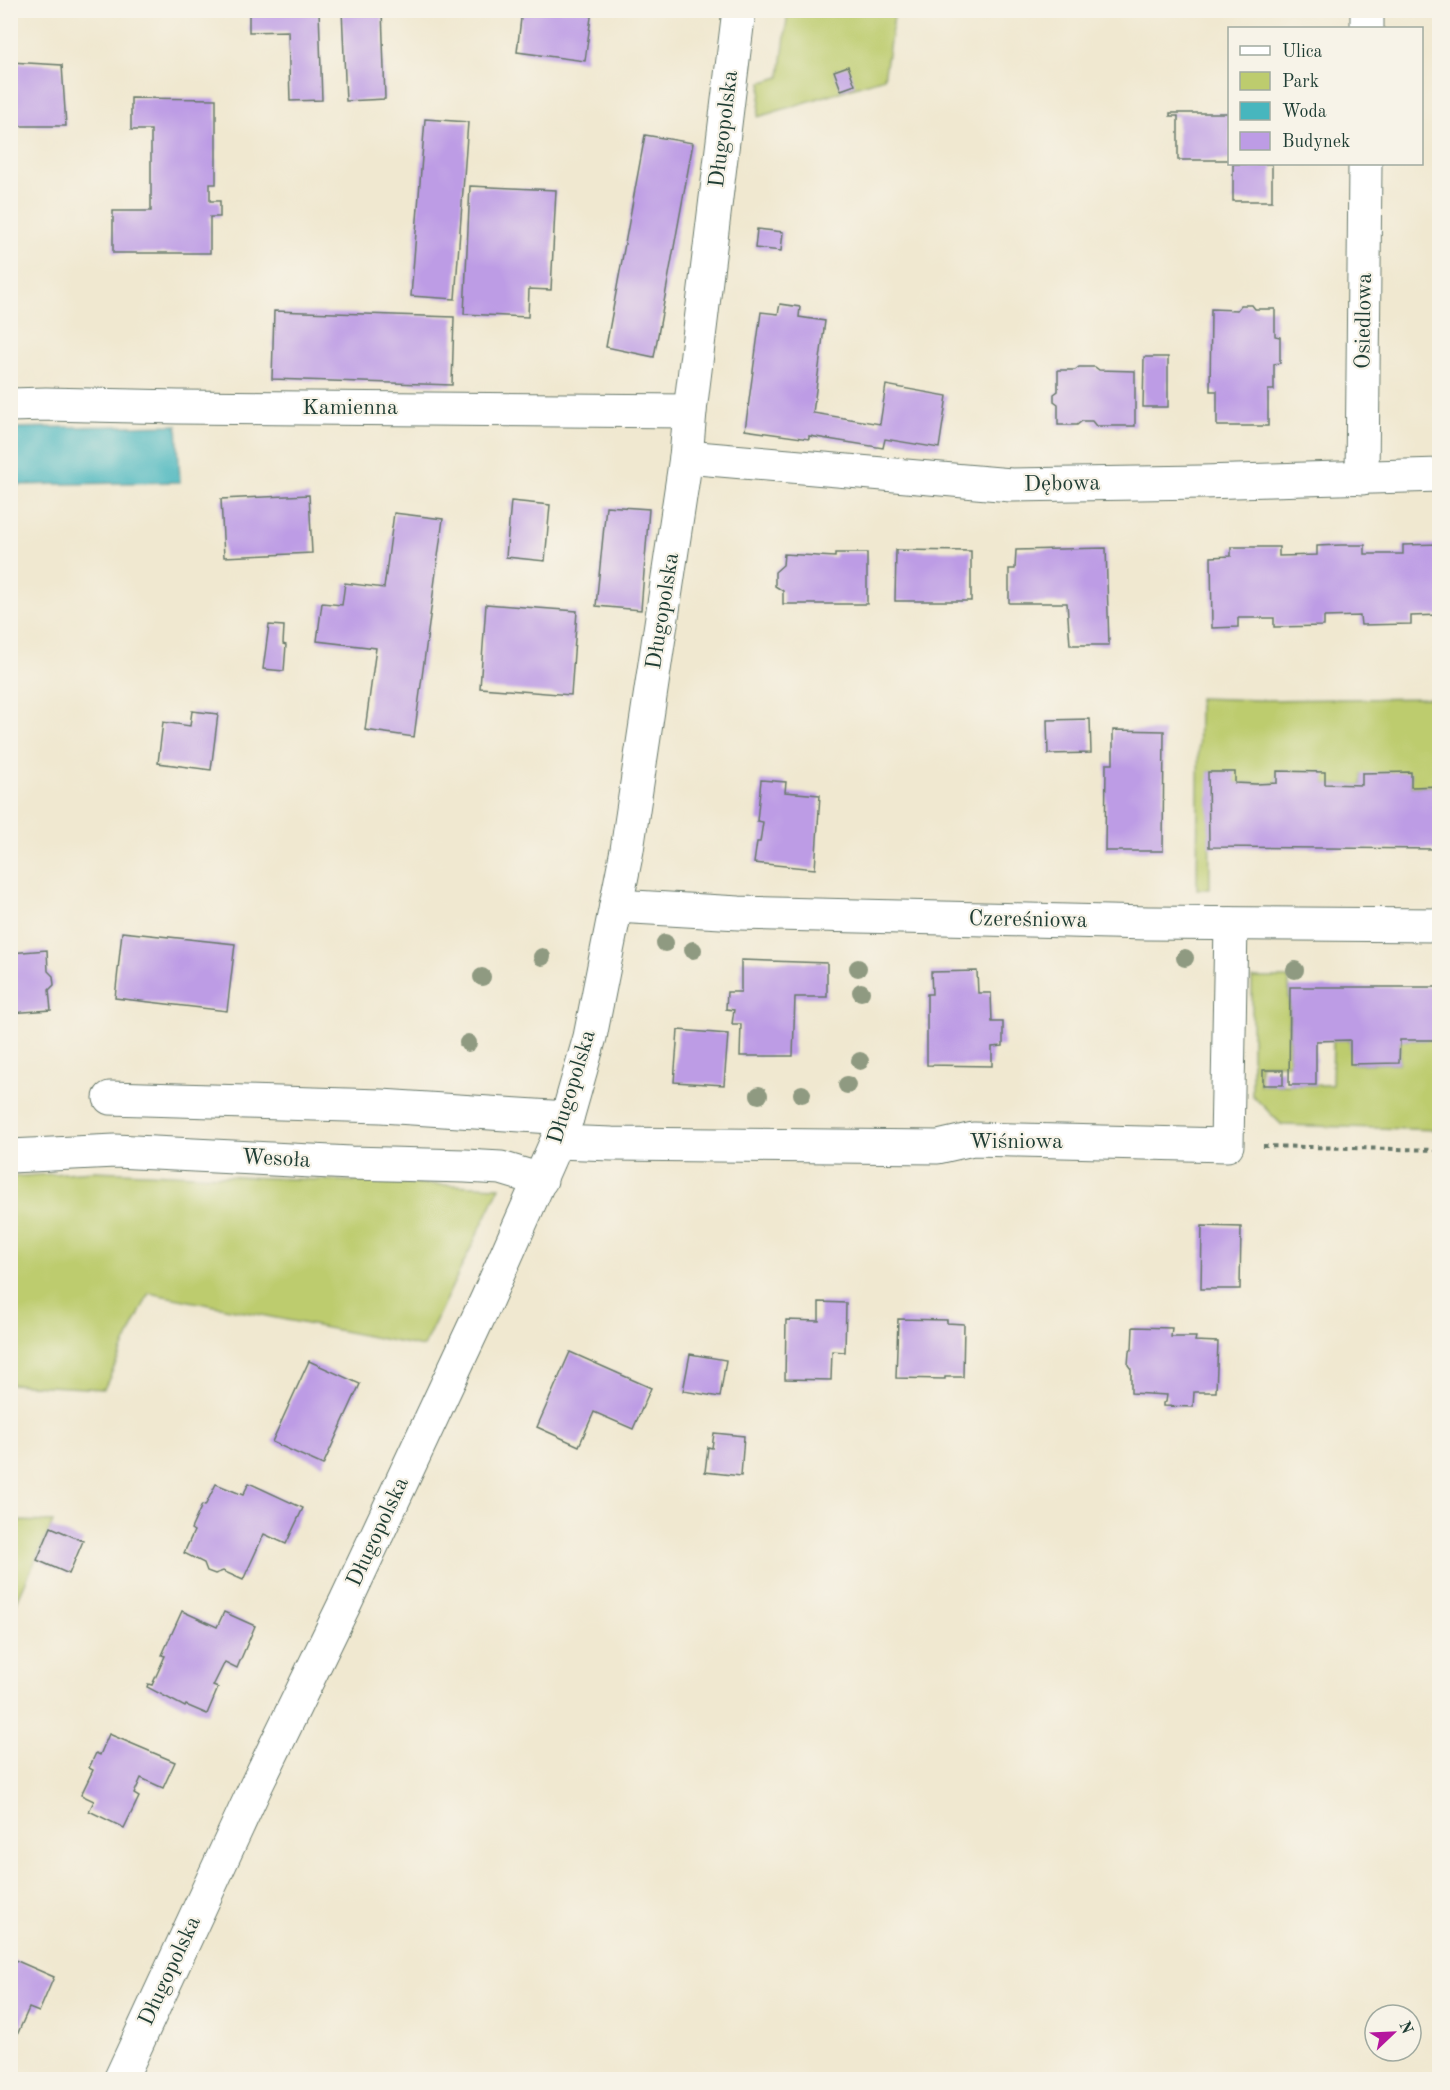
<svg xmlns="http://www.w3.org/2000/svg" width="1450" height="2090" viewBox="0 0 1450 2090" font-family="'Old Standard TT',serif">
<rect width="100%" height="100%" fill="#f7f3e8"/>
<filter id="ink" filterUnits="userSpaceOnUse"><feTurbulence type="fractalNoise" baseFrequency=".0167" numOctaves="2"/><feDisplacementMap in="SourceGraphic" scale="12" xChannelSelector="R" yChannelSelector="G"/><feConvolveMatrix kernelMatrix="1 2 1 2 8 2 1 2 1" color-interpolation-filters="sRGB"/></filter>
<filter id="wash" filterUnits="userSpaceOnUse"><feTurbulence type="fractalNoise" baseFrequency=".008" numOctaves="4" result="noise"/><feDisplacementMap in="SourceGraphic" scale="24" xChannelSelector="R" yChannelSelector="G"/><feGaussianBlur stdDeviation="1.35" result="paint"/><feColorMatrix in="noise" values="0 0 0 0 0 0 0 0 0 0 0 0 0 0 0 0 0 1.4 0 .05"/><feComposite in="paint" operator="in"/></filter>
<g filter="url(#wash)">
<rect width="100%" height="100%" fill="#f0e8d0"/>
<g fill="#bdcc6e" stroke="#6e8451" stroke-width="1.5">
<polygon points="788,11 895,11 884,78 758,117 762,82 780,77"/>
<polygon points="1199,698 1258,700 1439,698 1439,786 1411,787 1411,773 1362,774 1362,785 1325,784 1324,772 1277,771 1277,783 1235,783 1234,772 1209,772 1210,889 1197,889"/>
<polygon points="1252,978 1289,978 1289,1064 1260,1064 1260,1085 1332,1085 1333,1040 1350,1040 1351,1064 1399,1063 1400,1040 1439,1040 1439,1130 1282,1125 1252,1095"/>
<polygon points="93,1171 500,1187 423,1347 149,1293 104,1389 11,1384 11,1177"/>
<polygon points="11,1521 53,1522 11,1614 10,1521"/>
</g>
<polygon fill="#47b6be" stroke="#337a79" stroke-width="1.5" points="177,425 180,482 11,485 11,428"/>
<g id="blocks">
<g fill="#bd9ce5">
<polygon points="249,10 319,10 322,100 290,101 288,31 249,32"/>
<polygon points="342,10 382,10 385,99 346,101"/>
<polygon points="522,10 592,10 585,61 517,52"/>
<polygon points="10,62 62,65 66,126 10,126"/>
<polygon points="848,66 855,85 841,90 834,71"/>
<polygon points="131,98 216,99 216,184 210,184 210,201 220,201 220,217 210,217 210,253 113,253 113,211 151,211 151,130 131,130"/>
<polygon points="1170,113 1230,113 1230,160 1178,160 1178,116 1170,116"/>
<polygon points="425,119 468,122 455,299 411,296"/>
<polygon points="645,135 693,143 654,357 606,347"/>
<rect x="1233" y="164" width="39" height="37"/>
<polygon points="470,186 556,190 551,290 529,289 528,317 464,314"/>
<polygon points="757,229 783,232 781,251 755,248"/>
<polygon points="780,304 800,307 799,317 825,321 813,413 880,424 886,385 947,396 939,448 885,439 883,448 809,436 809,439 745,430 761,312 778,314"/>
<polygon points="1241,305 1252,305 1255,309 1275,309 1275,336 1280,337 1280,363 1274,364 1274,390 1268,390 1268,426 1217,426 1217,391 1210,391 1211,309 1237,310"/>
<polygon points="274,311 454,317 452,385 272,379"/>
<polygon points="1144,357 1168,357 1168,407 1143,407"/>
<polygon points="1079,367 1095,367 1099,370 1135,371 1135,426 1096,426 1092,421 1082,421 1077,425 1058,425 1058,404 1054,401 1054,394 1058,391 1058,370 1075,370"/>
<polygon points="309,495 312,553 224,557 221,499"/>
<polygon points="511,501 550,505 545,561 506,557"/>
<polygon points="606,506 649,509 641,610 596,606"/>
<polygon points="394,513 443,519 414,737 365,730 376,648 317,641 322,603 342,605 345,583 384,588"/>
<polygon points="1440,544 1440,615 1411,616 1411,624 1361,625 1360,616 1324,617 1324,626 1274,627 1274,618 1238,618 1238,627 1212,628 1211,557 1231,556 1231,547 1279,547 1279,556 1317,555 1317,546 1341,545 1365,545 1365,554 1403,554 1403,545"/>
<polygon points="1106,548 1109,645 1070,645 1067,603 1009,603 1009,569 1015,569 1016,550"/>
<polygon points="896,550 971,551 971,601 895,601"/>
<polygon points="835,553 867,553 867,604 783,604 783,591 775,586 775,572 783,565 784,554 835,557"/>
<polygon points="486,604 577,611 571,695 480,688"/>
<polygon points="269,625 284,626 283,644 286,645 284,671 263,669"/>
<polygon points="192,711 218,714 211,770 158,763 163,722 190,726"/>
<polygon points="1090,719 1091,753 1048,754 1047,720"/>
<polygon points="1113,730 1164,731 1163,851 1105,851 1106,764 1113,764"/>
<polygon points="1277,771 1325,772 1325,784 1362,785 1362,773 1411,772 1411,787 1440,786 1440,849 1209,847 1208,772 1235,772 1235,783 1256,784 1277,783"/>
<polygon points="761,780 786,782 785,792 820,795 815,869 754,863 757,842 760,842 763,822 757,821"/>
<polygon points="122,932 235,944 227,1011 115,998"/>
<polygon points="47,950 48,971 53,976 54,985 49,990 51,1010 10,1013 10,953"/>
<polygon points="741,960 827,963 827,997 795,997 793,1056 740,1056 741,1024 732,1024 734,1010 726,1009 727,992 741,992"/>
<polygon points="977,971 978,993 991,993 992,1022 1003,1022 1003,1046 992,1047 992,1066 927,1065 927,994 932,994 931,972"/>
<polygon points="1290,987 1440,987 1440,1040 1400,1040 1399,1063 1350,1064 1350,1040 1316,1041 1316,1085 1289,1085"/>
<polygon points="678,1030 728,1034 724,1085 674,1082"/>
<rect x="1263" y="1070" width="20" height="15"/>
<polygon points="1202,1226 1241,1227 1240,1289 1201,1289"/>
<polygon points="819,1302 846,1303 845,1352 832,1351 831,1380 785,1379 786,1320 819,1321"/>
<polygon points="898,1319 947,1320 947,1323 964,1324 963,1377 945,1377 945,1379 896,1378"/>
<polygon points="1133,1327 1172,1328 1171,1337 1196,1337 1195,1341 1218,1342 1216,1392 1194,1392 1193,1407 1163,1406 1163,1403 1166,1402 1167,1395 1131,1393 1131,1369 1128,1365 1129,1352 1132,1349"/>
<polygon points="570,1352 651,1388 633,1429 594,1412 579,1446 537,1427"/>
<polygon points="690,1354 726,1360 720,1397 683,1391"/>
<polygon points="309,1361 360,1384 323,1465 272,1442"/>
<polygon points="714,1433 744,1436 741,1476 705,1472 708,1447 712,1448"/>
<polygon points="249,1483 303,1508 286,1544 264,1534 243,1580 223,1571 215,1574 207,1571 204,1563 184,1553 194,1531 191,1529 202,1505 205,1506 216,1484 243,1495"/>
<polygon points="51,1527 83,1541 69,1574 37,1560"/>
<polygon points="182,1611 217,1627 224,1612 255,1626 237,1668 225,1662 213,1686 218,1688 207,1714 186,1705 185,1707 147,1687 148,1684 152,1685 165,1656 162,1655"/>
<polygon points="109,1734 175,1762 163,1788 141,1778 134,1794 139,1797 124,1828 89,1811 94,1801 81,1795 93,1770 89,1768 96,1753 100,1755"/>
<polygon points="15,1960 54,1977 39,2012 29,2008 10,2051 10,1970"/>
</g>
</g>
</g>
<g filter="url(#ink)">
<use href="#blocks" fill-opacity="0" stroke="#68796b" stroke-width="1.5"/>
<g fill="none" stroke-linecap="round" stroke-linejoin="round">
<g stroke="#68796b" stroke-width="35">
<g id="minor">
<polyline points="1367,28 1367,10"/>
<polyline points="10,405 46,404 178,407 690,411"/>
<polyline points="686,457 1011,485 1202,482 1440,475"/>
<polyline points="1362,478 1365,164"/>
<polyline points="616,906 739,913 1148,923 1440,925"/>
<polyline points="110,1098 381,1106 567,1118"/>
<polyline points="557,1142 612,1144 938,1147 973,1139 1227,1145 1231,924"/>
<polyline points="10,1156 115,1151 351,1163 465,1166 501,1168 541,1180"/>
<polyline points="120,2080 256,1786 346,1601 487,1299 567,1118 590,1037 627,850 686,457 690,411 739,10"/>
</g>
</g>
<polyline stroke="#68796b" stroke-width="4" stroke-dasharray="4.5 4.5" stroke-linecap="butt" points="1263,1146 1440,1150"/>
<use href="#minor" stroke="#fff" stroke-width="33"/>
</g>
<g fill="#8f9a81">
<circle cx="665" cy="943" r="9"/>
<circle cx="693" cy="950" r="9"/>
<circle cx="542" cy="957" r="9"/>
<circle cx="1185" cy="958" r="9"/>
<circle cx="858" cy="968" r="9"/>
<circle cx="1295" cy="970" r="9"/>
<circle cx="482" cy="977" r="9"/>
<circle cx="861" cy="992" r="9"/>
<circle cx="468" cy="1043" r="9"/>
<circle cx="860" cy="1061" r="9"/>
<circle cx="847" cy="1085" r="9"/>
<circle cx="802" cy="1094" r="9"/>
<circle cx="759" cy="1095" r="9"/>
</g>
</g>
<g text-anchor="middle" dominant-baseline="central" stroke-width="4.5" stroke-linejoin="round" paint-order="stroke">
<g font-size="22" fill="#1f3d34" stroke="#f7f3e8">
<text transform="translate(724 129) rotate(-83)">Długopolska</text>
<text transform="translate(1364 321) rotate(-89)">Osiedlowa</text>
<text x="350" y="408">Kamienna</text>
<text transform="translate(1062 484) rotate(-1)">Dębowa</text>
<text transform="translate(663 611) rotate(-81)">Długopolska</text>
<text transform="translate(1028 920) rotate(1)">Czereśniowa</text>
<text transform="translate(572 1087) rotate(-73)">Długopolska</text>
<text x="1016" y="1142">Wiśniowa</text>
<text transform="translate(276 1159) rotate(3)">Wesoła</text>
<text transform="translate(378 1532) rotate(-65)">Długopolska</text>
<text transform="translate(170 1971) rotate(-65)">Długopolska</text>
</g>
</g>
<rect width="1450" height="2090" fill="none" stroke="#f7f3e8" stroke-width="36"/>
<rect x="1228" y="27" width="195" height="138" fill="#f7f3e8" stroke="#a1aaa0" stroke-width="1.5"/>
<rect x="1240" y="46" width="30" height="9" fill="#ffffff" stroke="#a1aaa0" stroke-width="1.5"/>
<text x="1282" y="57" font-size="18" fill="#1f3d34">Ulica</text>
<rect x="1240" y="72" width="30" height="18" fill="#bdcc6e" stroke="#a1aaa0" stroke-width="1.5"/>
<text x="1282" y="87" font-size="18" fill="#1f3d34">Park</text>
<rect x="1240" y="102" width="30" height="18" fill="#47b6be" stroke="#a1aaa0" stroke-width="1.5"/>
<text x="1282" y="117" font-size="18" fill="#1f3d34">Woda</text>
<rect x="1240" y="132" width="30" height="18" fill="#bd9ce5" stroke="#a1aaa0" stroke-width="1.5"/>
<text x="1282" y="147" font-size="18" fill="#1f3d34">Budynek</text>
<g transform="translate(1393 2033) rotate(67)"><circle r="28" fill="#f7f3e8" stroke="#a1aaa0" stroke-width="1.5"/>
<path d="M0-4.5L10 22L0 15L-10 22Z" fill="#b5179e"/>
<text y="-9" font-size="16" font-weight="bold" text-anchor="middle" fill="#1f3d34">N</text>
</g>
</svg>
